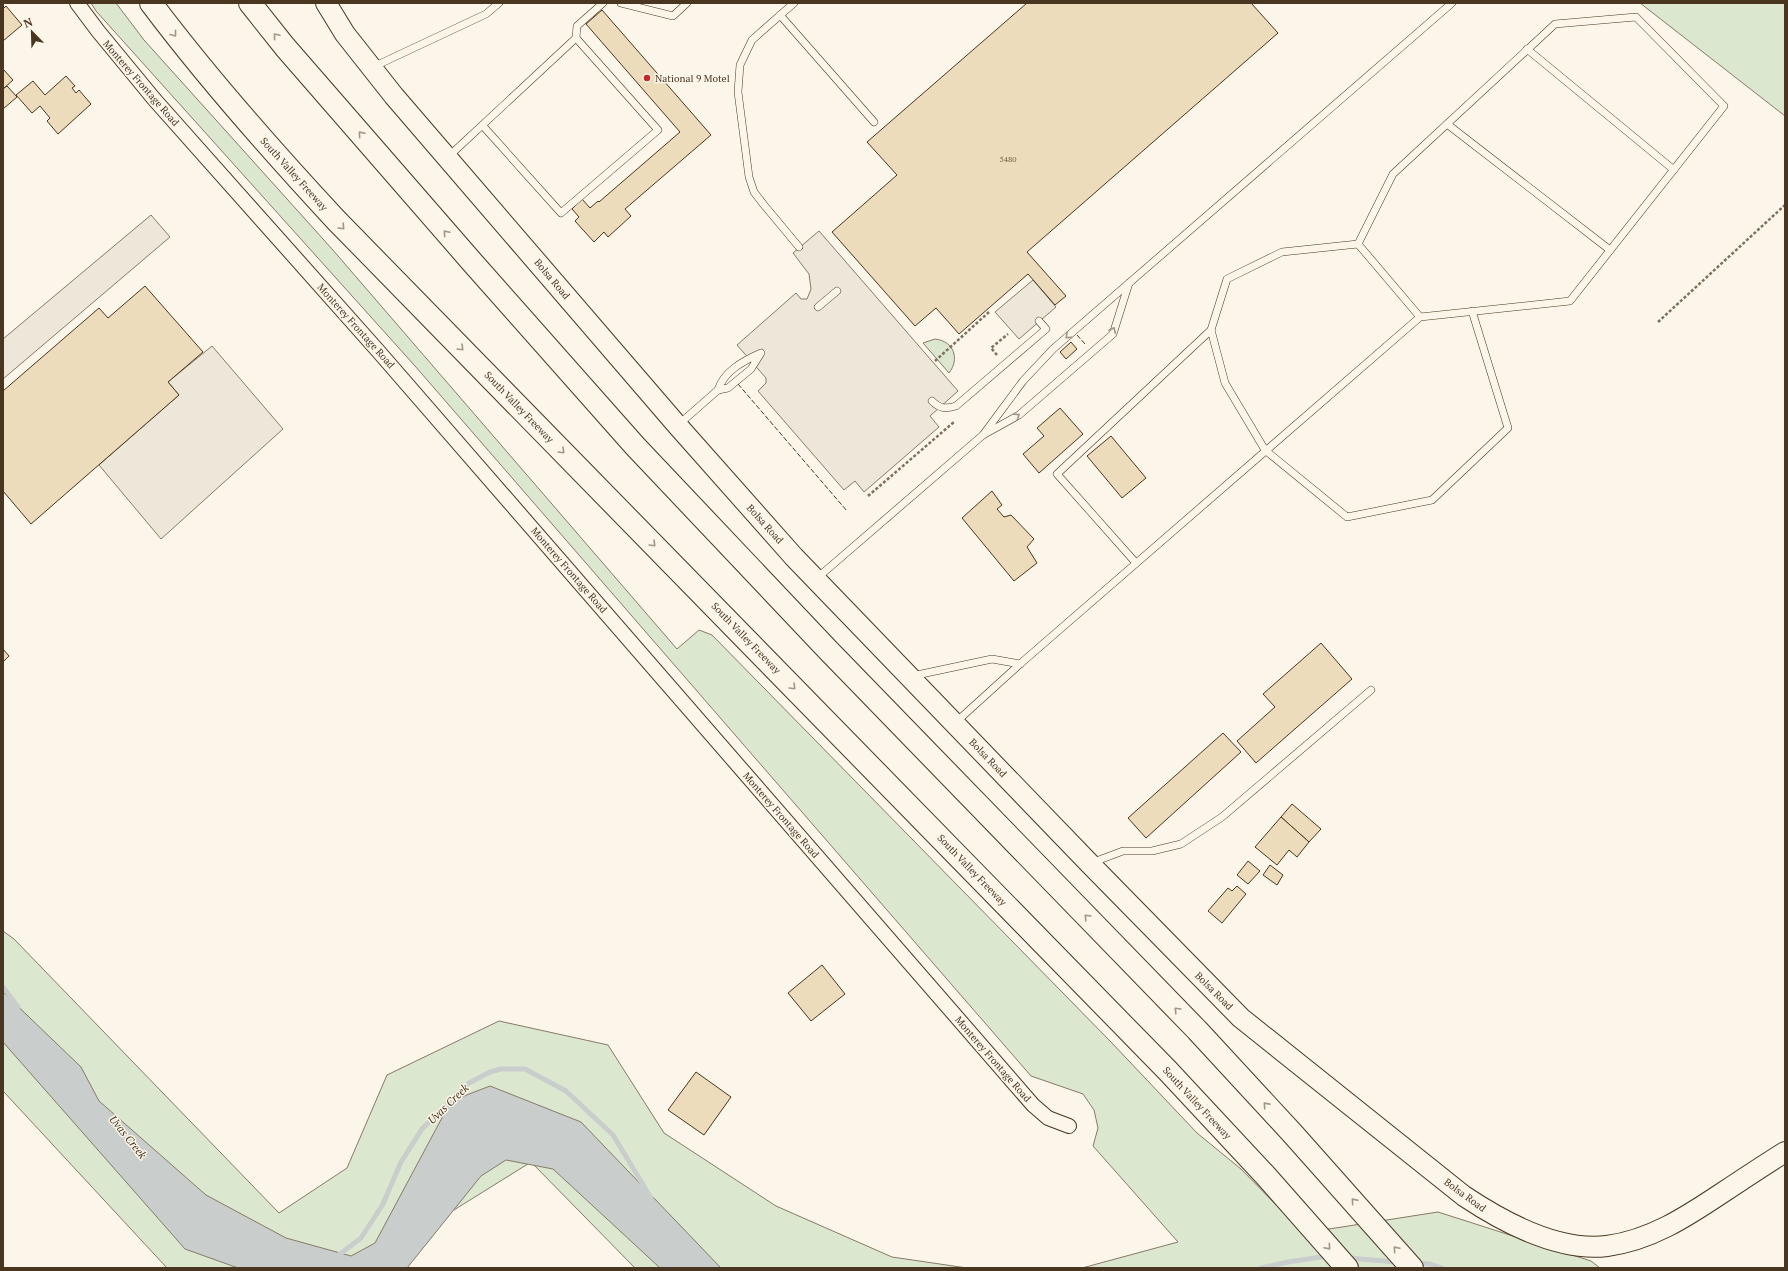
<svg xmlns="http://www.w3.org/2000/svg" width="1788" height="1271" viewBox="0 0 1788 1271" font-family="'PT Serif',serif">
<rect width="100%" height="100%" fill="#fbf6e9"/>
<g fill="#dce7d0" stroke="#887966">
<polygon points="91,3 116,3 144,40 332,249 677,649 699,630 712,635 1111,1042 1197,1133 1241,1169 1288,1217 1329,1229 1438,1212 1591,1261 1600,1268 1082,1268 1178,1242 1093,1146 1098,1128 1094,1110 1083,1094 1031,1076 415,366 96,11"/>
<polygon points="1640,3 1785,3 1785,116"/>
<path d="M935 339C954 341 960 359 949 373L923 343Z"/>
<polygon points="3,931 14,939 279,1213 347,1168 387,1075 499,1021 608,1045 664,1133 776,1206 892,1257 967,1268 635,1268 531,1162 393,1248 369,1268 167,1268 3,1091"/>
</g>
<g fill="#ede7d9" stroke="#887966">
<polygon points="151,215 170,237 3,379 3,339"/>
<polygon points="819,231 958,391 930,416 939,427 864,492 855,481 844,490 758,391 766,383 766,378 737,345 796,293 801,299 807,299 811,289 809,274 793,253"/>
<polygon points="1033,280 1056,307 1019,339 995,312"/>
<polygon points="212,346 283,429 161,539 99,465 179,395 168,382"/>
</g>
<polygon fill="#c9cecd" stroke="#887966" points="3,992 81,1067 99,1101 206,1195 286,1238 351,1256 375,1243 451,1101 490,1086 581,1122 721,1268 660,1268 553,1169 506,1160 481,1176 407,1268 238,1268 185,1249 3,1042"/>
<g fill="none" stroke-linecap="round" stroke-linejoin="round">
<g stroke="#c9cecd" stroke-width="5">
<polyline points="3,987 18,1007"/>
<polyline points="336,1257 361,1238 383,1204 401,1162 422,1129 469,1083 490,1072 501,1069 525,1069 566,1091 613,1135 651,1198"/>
<polyline points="1347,1258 1397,1262"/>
<polyline points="1415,1263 1430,1264 1442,1268"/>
<polyline points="1261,1268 1288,1262 1328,1256"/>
</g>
</g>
<g fill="#ecdcbc" stroke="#4a3520">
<polygon points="1027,3 1251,3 1278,33 1027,252 1066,296 1055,305 1028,274 959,334 936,308 915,326 832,232 897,175 867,142"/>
<polygon points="6,6 22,25 3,41 3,9"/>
<polygon points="602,10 711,135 625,209 631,216 608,237 604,232 594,242 575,221 579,217 572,209 582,199 590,208 598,201 599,202 680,132 586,24"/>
<polygon points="3,69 13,80 3,89"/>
<polygon points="66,76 75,86 72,88 76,93 79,90 91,104 58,134 47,121 50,118 40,106 32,113 16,95 33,81 45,95"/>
<polygon points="7,86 17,97 3,109 3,89"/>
<polygon points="145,286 203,352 168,382 179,395 31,524 3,491 3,391 99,308 108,318"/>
<polygon points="1071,342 1077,349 1066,359 1060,352"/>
<polygon points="1060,408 1083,434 1039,473 1023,454 1044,436 1037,428"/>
<polygon points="1111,436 1146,478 1122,498 1087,456"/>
<polygon points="992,491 1002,505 997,509 1004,517 1011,515 1034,539 1027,547 1037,563 1014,581 962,518"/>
<polygon points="1321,643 1352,679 1256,763 1237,741 1275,707 1263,694"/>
<polygon points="3,649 9,656 3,662"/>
<polygon points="1223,733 1241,752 1146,838 1128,818"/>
<polygon points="1292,804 1321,829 1309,842 1281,817"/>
<polygon points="1281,817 1309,842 1297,857 1289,850 1277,865 1255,847"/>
<polygon points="1248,861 1260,871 1248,884 1237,875"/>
<polygon points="1270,865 1283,875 1277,885 1263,875"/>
<polygon points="1237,886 1246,894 1222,923 1208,911 1228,888 1232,891"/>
<polygon points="822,965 845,994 811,1021 788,993"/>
<polygon points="696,1072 731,1097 704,1135 668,1110"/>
</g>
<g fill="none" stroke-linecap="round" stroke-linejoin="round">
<g stroke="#4a3520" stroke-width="8">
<g id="service">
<polyline points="621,3 673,16 687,3"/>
<polyline points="794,3 752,40 740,65 738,92 749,177 754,192 764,205 799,247"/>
<polyline points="780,15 874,122"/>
<polyline points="576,38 577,26 603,3"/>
<polyline points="1527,49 1674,170"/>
<polyline points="373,67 486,14 499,3"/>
<polyline points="1447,124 1610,250"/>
<polyline points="448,157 576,38 658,130 561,213 483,126"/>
<polyline points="1358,244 1282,252 1227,279 1211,330 1225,383 1265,450 1347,517 1432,500 1508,428 1472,311"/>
<polyline points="818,307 837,291"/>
<path d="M761 353 751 369 728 388 718 390C724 371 743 361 761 353Z"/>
<path d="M932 401C940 409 946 409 956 406L1046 329 1039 321"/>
<polyline points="678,425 718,390"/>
<polyline points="983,435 1023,381 1053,349 1452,3"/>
<polyline points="1136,563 1057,474 1211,330"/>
<polyline points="816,579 983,435 1019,415 1113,334 1129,283"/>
<polyline points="912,676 992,659 1020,664"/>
<polyline points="955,723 1020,664 1420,317 1570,301 1724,106 1636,17 1555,24 1393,174 1358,244 1420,317"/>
<polyline points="1091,863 1123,851 1152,851 1181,844 1222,817 1371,690"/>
</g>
</g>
<g stroke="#4a3520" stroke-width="16">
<polyline id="minor" points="77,3 98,31 154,99 379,352 1033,1105 1048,1118 1069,1126"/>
</g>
<g stroke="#4a3520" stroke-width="22">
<path id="secondary" d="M326 3 345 34 394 96 677 425 794 557 1089 863 1241 1018 1464 1196C1503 1222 1558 1252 1607 1246 1651 1240 1686 1217 1722 1193 1743 1179 1764 1165 1785 1152"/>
</g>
<g stroke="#4a3520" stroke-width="24">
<g id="motorway">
<path d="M151 3C208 79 271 150 336 220L1168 1071 1265 1175 1347 1268"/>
<polyline points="250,3 285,47 472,262 635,446 828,650 1197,1030 1293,1134 1412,1268"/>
</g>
</g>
<g stroke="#7f6f5c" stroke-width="2.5" stroke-dasharray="3 2" stroke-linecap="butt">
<polyline points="1658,322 1785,205"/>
<polyline points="997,355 991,348 1008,334"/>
<polyline points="935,361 989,312"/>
<polyline points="868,496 954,422"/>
</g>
<use href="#service" stroke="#fbf6e9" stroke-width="7"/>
<use href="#minor" stroke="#fbf6e9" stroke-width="14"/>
<use href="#secondary" stroke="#fbf6e9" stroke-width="20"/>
<use href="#motorway" stroke="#fbf6e9" stroke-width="22"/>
<g stroke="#4a3520" stroke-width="1" stroke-dasharray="5 2" stroke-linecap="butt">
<polyline points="1077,335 1085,344"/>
<polyline points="738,384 847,511"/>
</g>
</g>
<defs><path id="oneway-chevron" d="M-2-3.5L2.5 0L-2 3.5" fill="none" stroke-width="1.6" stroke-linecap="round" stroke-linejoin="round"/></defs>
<g stroke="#a29684">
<use href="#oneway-chevron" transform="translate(174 34) rotate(52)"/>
<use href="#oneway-chevron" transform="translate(276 36) rotate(-130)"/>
<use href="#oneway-chevron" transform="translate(361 134) rotate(-131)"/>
<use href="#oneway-chevron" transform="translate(342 227) rotate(46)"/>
<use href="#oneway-chevron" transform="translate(446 233) rotate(-131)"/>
<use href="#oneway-chevron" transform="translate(1113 330) rotate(-65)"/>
<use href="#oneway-chevron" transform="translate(1068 336) rotate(139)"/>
<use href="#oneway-chevron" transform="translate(461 348) rotate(45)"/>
<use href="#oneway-chevron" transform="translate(1017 416) rotate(-33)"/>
<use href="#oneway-chevron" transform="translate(562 451) rotate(45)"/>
<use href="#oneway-chevron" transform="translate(653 544) rotate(46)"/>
<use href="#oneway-chevron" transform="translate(793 687) rotate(45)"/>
<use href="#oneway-chevron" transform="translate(1087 917) rotate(-134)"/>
<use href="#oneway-chevron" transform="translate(1177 1010) rotate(-134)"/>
<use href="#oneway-chevron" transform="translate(1266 1105) rotate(-132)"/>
<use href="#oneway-chevron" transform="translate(1354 1201) rotate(-131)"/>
<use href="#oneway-chevron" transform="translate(1328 1247) rotate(49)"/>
<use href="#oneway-chevron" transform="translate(1396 1249) rotate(-131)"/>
</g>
<circle fill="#c62828" stroke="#fbf6e9" stroke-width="1.5" cx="647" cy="78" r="4"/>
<g text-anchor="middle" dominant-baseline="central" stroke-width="3" stroke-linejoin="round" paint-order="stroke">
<g font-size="8" fill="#725f47">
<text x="1008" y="159">5480</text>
</g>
<g font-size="10" fill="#4a3520" stroke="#fbf6e9" text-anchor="start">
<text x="655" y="78">National 9 Motel</text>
</g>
<g font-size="10" fill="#4a3520" stroke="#fbf6e9">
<text transform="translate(141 83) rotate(49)">Monterey Frontage Road</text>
<text transform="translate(294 174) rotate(48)">South Valley Freeway</text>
<text transform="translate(552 279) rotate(50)">Bolsa Road</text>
<text transform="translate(356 326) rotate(48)">Monterey Frontage Road</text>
<text transform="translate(519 407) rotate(46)">South Valley Freeway</text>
<text transform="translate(765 524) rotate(48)">Bolsa Road</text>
<text transform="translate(569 570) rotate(49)">Monterey Frontage Road</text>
<text transform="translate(746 638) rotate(46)">South Valley Freeway</text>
<text transform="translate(988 758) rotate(46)">Bolsa Road</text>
<text transform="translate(781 815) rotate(49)">Monterey Frontage Road</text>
<text transform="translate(972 870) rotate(46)">South Valley Freeway</text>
<text transform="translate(1214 991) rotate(45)">Bolsa Road</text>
<text transform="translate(993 1059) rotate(49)">Monterey Frontage Road</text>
<text transform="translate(1197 1103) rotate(47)">South Valley Freeway</text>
<text transform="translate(1465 1195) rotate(36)">Bolsa Road</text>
</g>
<g font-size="11" font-style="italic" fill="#4a3520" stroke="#fbf6e9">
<text transform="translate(448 1104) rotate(-44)">Uvas Creek</text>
<text transform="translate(128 1137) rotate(51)">Uvas Creek</text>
</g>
</g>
<rect width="1788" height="1271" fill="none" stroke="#4a3520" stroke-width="8"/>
<g transform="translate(32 32) rotate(337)" stroke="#fbf6e9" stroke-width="3" paint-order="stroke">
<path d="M0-3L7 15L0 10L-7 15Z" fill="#4a3520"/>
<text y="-6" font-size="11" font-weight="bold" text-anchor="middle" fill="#4a3520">N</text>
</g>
</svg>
